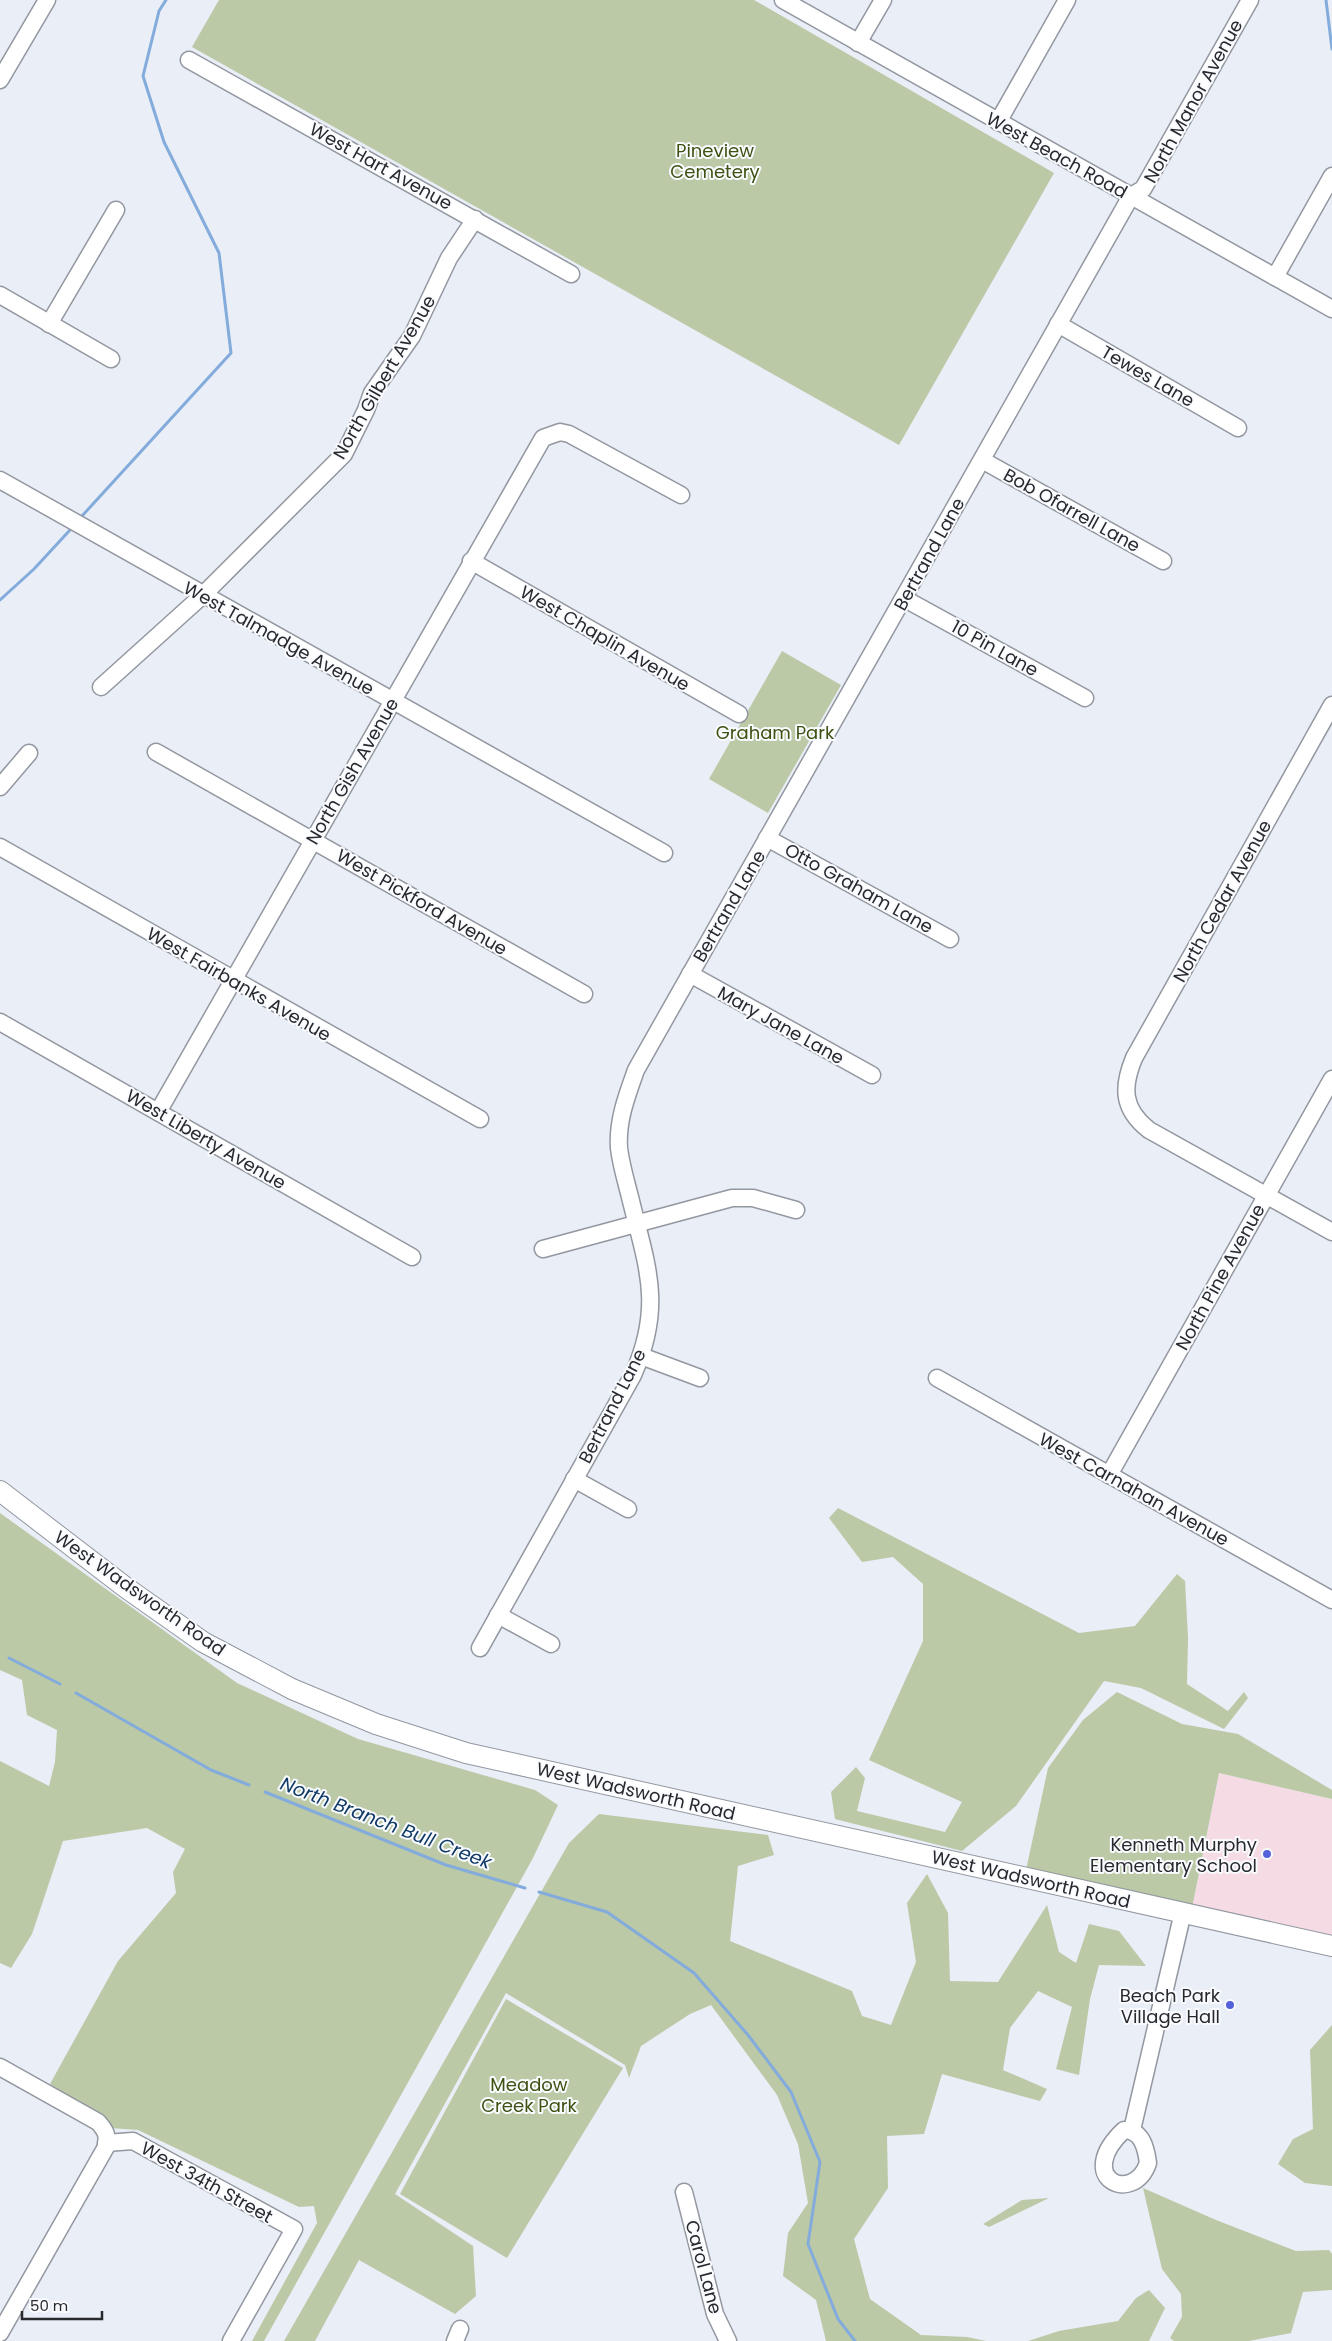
<svg xmlns="http://www.w3.org/2000/svg" width="1332" height="2341" viewBox="0 0 1332 2341" font-family="Poppins,sans-serif">
<rect width="100%" height="100%" fill="#e9eef7"/>
<polygon fill="#f5dce4" points="1219,1773 1332,1799 1332,1939 1192,1908"/>
<g fill="#bbc9a6">
<polygon points="219,0 754,0 1054,173 899,445 192,47"/>
<polygon points="782,651 841,685 768,813 709,779"/>
<polygon points="838,1508 1079,1633 1135,1626 1177,1574 1185,1581 1188,1638 1187,1684 1228,1711 1244,1692 1248,1698 1224,1729 1141,1688 1104,1681 1016,1806 962,1851 835,1819 831,1792 856,1767 865,1778 857,1811 945,1832 962,1802 869,1760 923,1641 923,1584 893,1557 862,1562 829,1518"/>
<polygon points="0,1513 237,1683 358,1739 535,1790 558,1805 533,1858 264,2341 252,2341 317,2223 314,2206 299,2207 138,2130 111,2128 81,2104 50,2084 118,1961 176,1893 173,1872 185,1849 147,1828 63,1841 32,1934 11,1968 0,1963 0,1761 49,1786 55,1762 57,1730 27,1715 22,1680 0,1670"/>
<polygon points="1117,1692 1182,1724 1238,1734 1332,1790 1332,1799 1219,1773 1192,1908 1026,1870 1048,1768 1083,1720"/>
<polygon points="599,1814 768,1835 774,1855 738,1866 730,1941 852,1991 862,2016 891,2025 916,1962 907,1903 927,1874 948,1913 950,1981 998,1982 1047,1905 1059,1952 1076,1963 1089,1924 1119,1931 1146,1966 1099,1965 1090,1999 1079,2075 1056,2069 1072,2007 1038,1991 1010,2028 1003,2070 1047,2089 1040,2101 942,2074 924,2134 887,2136 888,2188 854,2239 870,2299 921,2335 967,2337 986,2341 826,2341 816,2300 783,2276 788,2233 808,2203 798,2144 777,2095 711,2005 690,2014 641,2046 629,2078 625,2065 506,1993 395,2194 473,2246 476,2296 455,2314 359,2260 315,2341 284,2341 569,1843"/>
<polygon points="506,1999 623,2068 507,2258 400,2194"/>
<polygon points="1332,2025 1332,2186 1305,2183 1278,2164 1293,2139 1313,2129 1310,2050"/>
<polygon points="1143,2188 1216,2220 1296,2251 1329,2250 1332,2254 1332,2290 1303,2292 1291,2333 1249,2341 1174,2341 1170,2338 1182,2317 1181,2294 1162,2269"/>
<polygon points="1049,2198 989,2227 983,2224 1022,2200"/>
<polygon points="1149,2290 1165,2308 1149,2341 1028,2341 1059,2331 1118,2321 1136,2298"/>
</g>
<g fill="none" stroke-linecap="round" stroke-linejoin="round">
<g stroke="#83abdb" stroke-width="3">
<polyline points="1326,0 1332,49"/>
<polyline points="82,516 231,353 219,253 164,142 143,76 159,11 166,0"/>
<polyline points="0,600 34,569 70,530"/>
<polyline points="9,1658 60,1684"/>
<polyline points="76,1693 211,1770 249,1785"/>
<polyline points="265,1792 446,1865 525,1888"/>
<polyline points="539,1892 607,1912 694,1973 748,2035 791,2092 820,2162 808,2244 838,2319 855,2341"/>
</g>
<g stroke="#9297a0" stroke-width="19">
<g id="minor">
<polyline points="783,0 1332,309"/>
<polyline points="858,43 883,0"/>
<polyline points="189,60 571,274"/>
<polyline points="0,80 47,0"/>
<polyline points="998,122 1067,0"/>
<polyline points="1275,277 1332,176"/>
<polyline points="0,295 111,359"/>
<polyline points="49,324 116,210"/>
<polyline points="1058,324 1238,428"/>
<polyline points="982,460 1163,561"/>
<polyline points="0,480 664,853"/>
<polyline points="471,561 739,714"/>
<polyline points="905,599 1085,698"/>
<polyline points="101,687 203,595 344,454 366,410 372,393 412,336 449,258 475,219"/>
<path d="M1332 705 1134 1058C1122 1087 1122 1109 1149 1130L1332 1232"/>
<polyline points="156,752 584,994"/>
<polyline points="0,787 29,753"/>
<polyline points="767,838 950,939"/>
<polyline points="0,847 480,1119"/>
<polyline points="690,974 872,1075"/>
<polyline points="0,1022 412,1257"/>
<polyline points="158,1112 543,438 560,432 569,434 681,495"/>
<polyline points="543,1249 732,1198 753,1198 796,1210"/>
<polyline points="641,1356 700,1378"/>
<polyline points="937,1378 1332,1600"/>
<polyline points="1109,1475 1332,1079"/>
<polyline points="574,1479 628,1509"/>
<polyline points="498,1615 551,1644"/>
<path d="M480 1648 633 1375C664 1305 647 1267 630 1197 626 1181 621 1165 619 1148 617 1121 627 1095 636 1070L1131 196 1143 189 1250 0"/>
<path d="M0 2067 98 2122C106 2131 108 2135 106 2147L0 2333"/>
<path d="M1124 2130C1142 2130 1146 2148 1148 2163 1133 2206 1073 2178 1124 2130Z"/>
<polyline points="1132,2130 1183,1912"/>
<polyline points="106,2143 133,2141 294,2229 231,2341"/>
<polyline points="684,2192 715,2314 728,2341"/>
<polyline points="455,2341 460,2329"/>
</g>
</g>
<g stroke="#9297a0" stroke-width="22">
<polyline id="major" points="0,1491 125,1587 203,1642 292,1689 376,1724 466,1753 1332,1946"/>
</g>
<use href="#minor" stroke="#fff" stroke-width="16"/>
<use href="#major" stroke="#fff" stroke-width="20"/>
</g>
<g fill="#5562d9" stroke="#f9fbff" stroke-width="2">
<circle cx="1267" cy="1854" r="5"/>
<circle cx="1230" cy="2005" r="5"/>
</g>
<g text-anchor="middle" dominant-baseline="central" stroke-width="4" stroke-linejoin="round" paint-order="stroke">
<g font-size="18" fill="#27292d" stroke="#f9fbff">
<text transform="translate(1193 101) rotate(-61)">North Manor Avenue</text>
<text transform="translate(1057 155) rotate(29)">West Beach Road</text>
<text transform="translate(381 166) rotate(29)">West Hart Avenue</text>
<text transform="translate(1148 376) rotate(30)">Tewes Lane</text>
<text transform="translate(384 377) rotate(-60)">North Gilbert Avenue</text>
<text transform="translate(1072 510) rotate(29)">Bob Ofarrell Lane</text>
<text transform="translate(929 554) rotate(-61)">Bertrand Lane</text>
<text transform="translate(279 638) rotate(29)">West Talmadge Avenue</text>
<text transform="translate(605 638) rotate(30)">West Chaplin Avenue</text>
<text transform="translate(995 648) rotate(29)">10 Pin Lane</text>
<text transform="translate(352 771) rotate(-60)">North Gish Avenue</text>
<text transform="translate(859 888) rotate(29)">Otto Graham Lane</text>
<text transform="translate(1222 901) rotate(-61)">North Cedar Avenue</text>
<text transform="translate(422 902) rotate(30)">West Pickford Avenue</text>
<text transform="translate(729 906) rotate(-60)">Bertrand Lane</text>
<text transform="translate(239 984) rotate(30)">West Fairbanks Avenue</text>
<text transform="translate(781 1025) rotate(29)">Mary Jane Lane</text>
<text transform="translate(206 1139) rotate(30)">West Liberty Avenue</text>
<text transform="translate(1220 1277) rotate(-61)">North Pine Avenue</text>
<text transform="translate(612 1406) rotate(-63)">Bertrand Lane</text>
<text transform="translate(1134 1489) rotate(29)">West Carnahan Avenue</text>
<text transform="translate(140 1593) rotate(35)">West Wadsworth Road</text>
<text transform="translate(636 1791) rotate(13)">West Wadsworth Road</text>
<text transform="translate(1031 1879) rotate(13)">West Wadsworth Road</text>
<text transform="translate(207 2182) rotate(29)">West 34th Street</text>
<text transform="translate(704 2267) rotate(75)">Carol Lane</text>
</g>
<g font-size="18" fill="#3d5111" stroke="#f9fbff">
<text x="715" y="150">Pineview<tspan x="715" dy="21">Cemetery</tspan></text>
<text x="775" y="732">Graham Park</text>
<text x="529" y="2084">Meadow<tspan x="529" dy="21">Creek Park</tspan></text>
</g>
<g font-size="18" fill="#27292d" stroke="#f9fbff" text-anchor="end">
<text x="1257" y="1844">Kenneth Murphy<tspan x="1257" dy="21">Elementary School</tspan></text>
<text x="1220" y="1995">Beach Park<tspan x="1220" dy="21">Village Hall</tspan></text>
</g>
<g font-size="19" font-style="italic" fill="#113a66" stroke="#f9fbff">
<text transform="translate(386 1823) rotate(21)">North Branch Bull Creek</text>
</g>
</g>
<path d="M22 2311v8h80v-8" fill="none" stroke="#27292d" stroke-width="2.5"/>
<text x="30" y="2311" font-size="15" fill="#27292d" stroke="#f9fbff" stroke-width="4" paint-order="stroke">50 m</text>
</svg>
